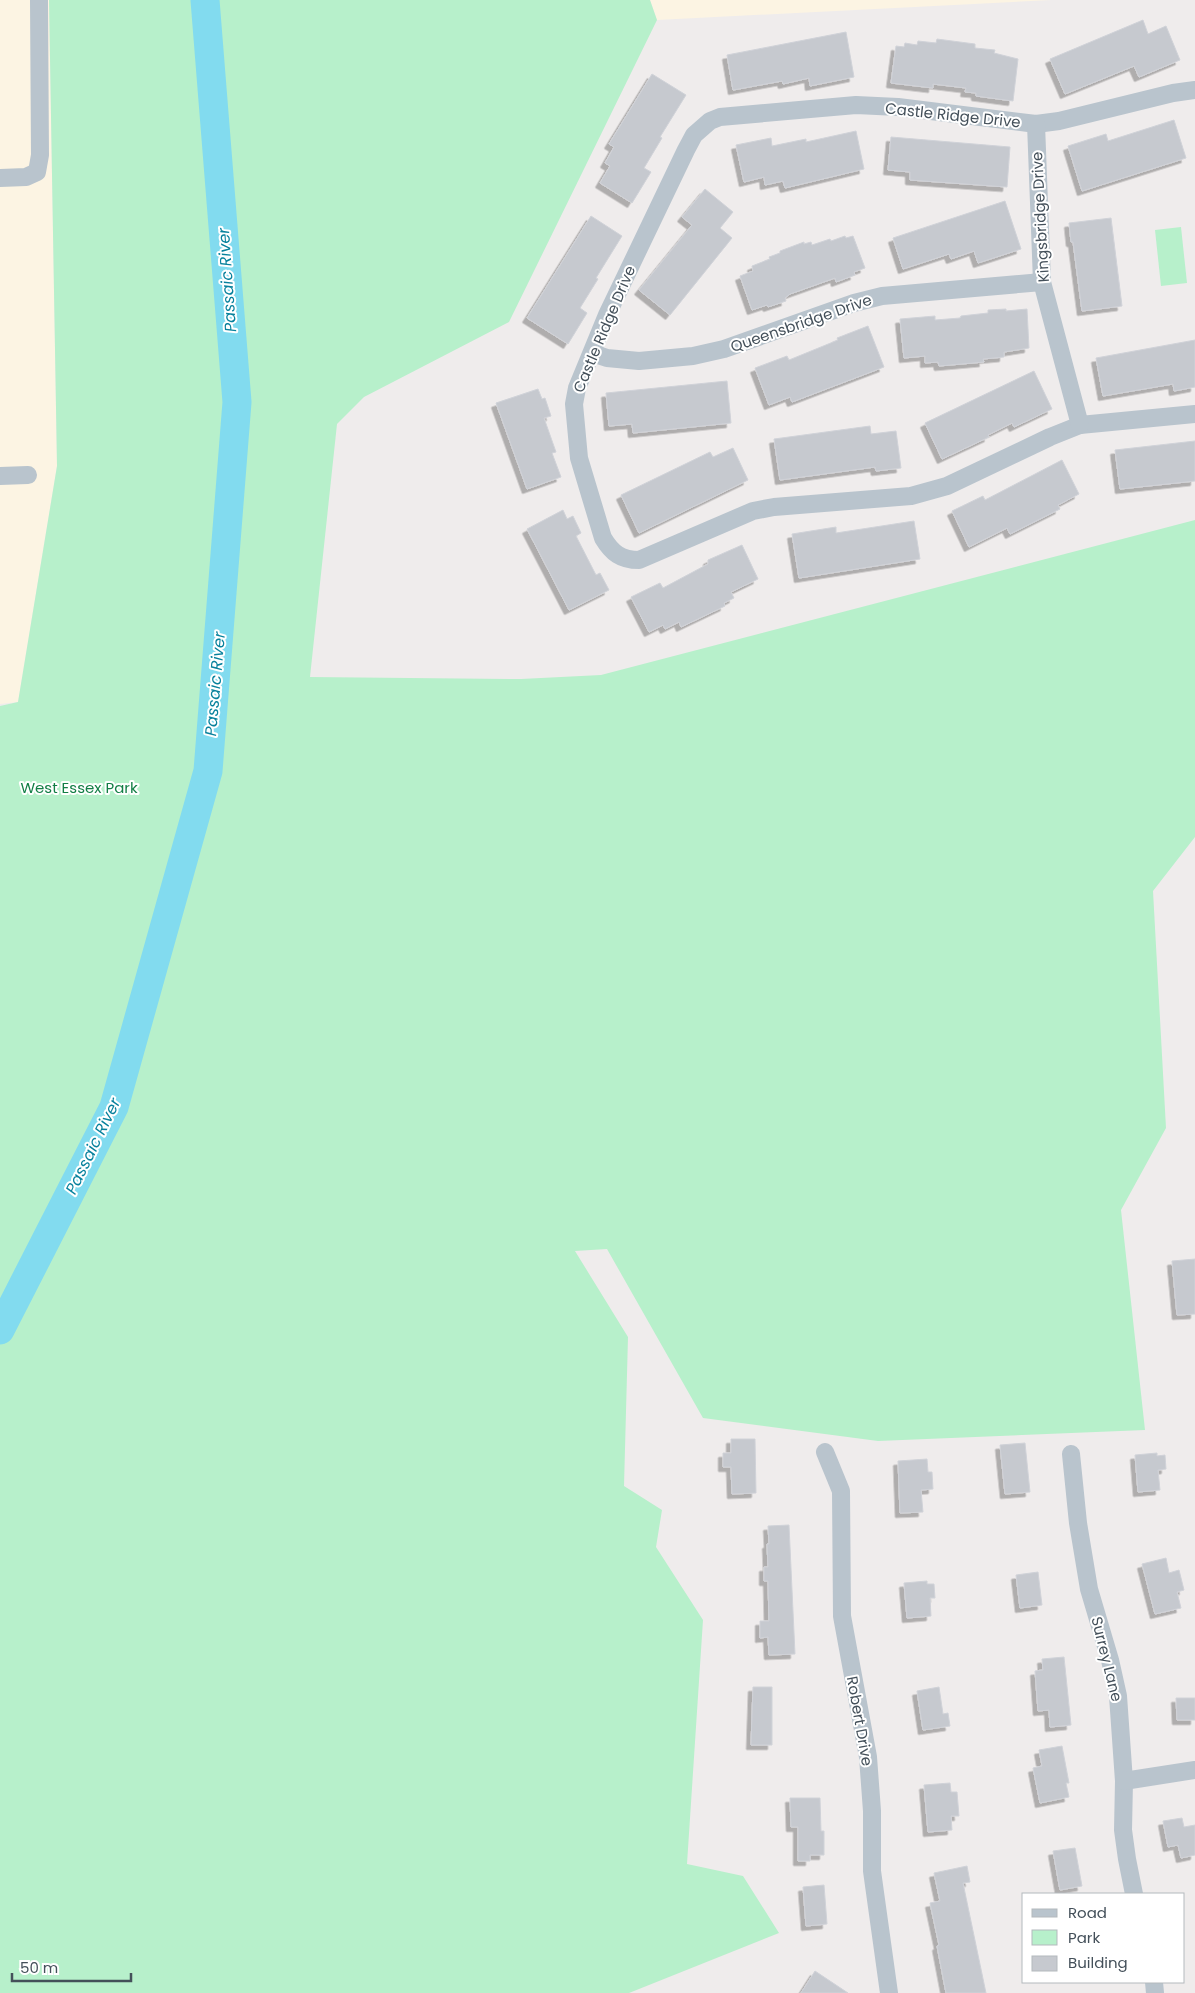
<svg xmlns="http://www.w3.org/2000/svg" width="1195" height="1993" viewBox="0 0 1195 1993" font-family="Poppins,sans-serif">
<defs>
<filter id="shadow"><feDropShadow dx="-4.5" dy="4.5" stdDeviation="0" flood-color="#0004"/></filter>
</defs>
<rect width="100%" height="100%" fill="#efecec"/>
<g fill="#fcf4e3">
<polygon points="0,0 49,0 57,466 18,702 0,704"/>
<polygon points="650,0 1051,0 657,20"/>
</g>
<g fill="#b7f0cb">
<polygon points="49,0 650,0 657,20 509,322 364,397 337,424 310,677 521,679 601,675 1195,520 1195,837 1153,891 1166,1128 1121,1210 1145,1430 878,1441 703,1418 607,1249 575,1251 628,1337 624,1486 662,1510 656,1547 703,1620 687,1864 743,1876 779,1933 629,1993 0,1993 0,706 18,702 57,466"/>
<polygon points="1181,227 1187,283 1161,286 1155,230"/>
</g>
<g fill="none" stroke-linecap="round" stroke-linejoin="round">
<polyline stroke="#82dbef" stroke-width="29" points="0,1330 114,1107 208,771 237,402 205,0"/>
</g>
<g fill="#c6c9cf" stroke="#d0d2d8" filter="url(#shadow)">
<polygon points="1143,20 1148,34 1166,26 1180,60 1139,77 1134,66 1065,94 1050,59"/>
<polygon points="846,32 854,77 810,86 809,78 783,84 782,81 733,90 727,55"/>
<polygon points="937,39 975,44 975,48 995,50 994,53 1018,59 1013,101 976,96 976,93 965,92 966,88 933,84 933,88 891,83 896,46 904,47 905,43 917,45 918,41 936,43"/>
<polygon points="652,74 686,95 660,137 662,138 644,168 651,172 632,203 600,183 610,166 605,163 614,147 609,144"/>
<polygon points="1174,120 1186,158 1082,191 1068,146 1106,134 1108,141"/>
<polygon points="856,131 864,169 785,188 783,181 765,185 764,177 744,182 736,145 771,138 772,146 806,139 806,142"/>
<polygon points="891,137 1010,147 1007,187 910,180 910,172 888,170"/>
<polygon points="705,189 733,212 720,228 732,238 670,315 639,290 692,225 682,217"/>
<polygon points="1005,201 1021,249 978,263 974,251 951,259 949,254 903,269 893,238"/>
<polygon points="591,216 622,236 596,278 598,279 580,308 587,313 568,344 527,318"/>
<polygon points="1111,218 1122,306 1082,311 1073,242 1071,242 1069,223"/>
<polygon points="845,236 846,238 853,236 865,268 854,272 855,275 836,282 835,278 790,294 785,298 786,301 768,307 767,305 752,310 740,276 753,271 752,266 770,259 769,257 780,253 780,251 804,242 804,244 811,242 812,245 830,239 831,241"/>
<polygon points="1006,309 1006,311 1027,309 1029,348 1004,352 1004,357 983,359 984,362 939,366 938,362 925,363 925,356 904,358 900,319 935,316 935,320 960,318 961,316 988,313 988,310"/>
<polygon points="868,326 884,367 792,402 790,397 769,405 755,368 787,356 789,360 838,340 837,338"/>
<polygon points="1195,340 1195,387 1174,391 1173,384 1103,396 1096,358"/>
<polygon points="1034,371 1052,409 1014,427 1012,423 988,435 989,437 942,459 925,423"/>
<polygon points="727,381 731,423 633,433 632,424 609,426 606,393"/>
<polygon points="538,389 542,399 545,398 551,416 544,418 556,452 552,453 561,477 527,489 496,403"/>
<polygon points="870,426 871,434 896,431 901,468 876,471 875,467 780,480 774,439"/>
<polygon points="1195,441 1195,481 1120,489 1115,450"/>
<polygon points="733,448 748,480 639,533 621,495 710,452 713,457"/>
<polygon points="1062,460 1079,494 1058,505 1060,509 1010,534 1007,528 969,547 952,511 983,496 985,500"/>
<polygon points="563,510 567,519 573,516 581,533 576,536 596,575 600,573 609,590 569,610 527,529"/>
<polygon points="914,521 920,559 799,578 792,534 836,527 836,533"/>
<polygon points="742,545 758,579 731,592 734,598 724,603 725,606 681,627 679,622 665,629 663,625 649,632 631,597 660,583 663,588 708,564 708,560"/>
<polygon points="1195,1259 1195,1314 1177,1315 1172,1261"/>
<polygon points="731,1439 755,1439 756,1493 732,1494 731,1467 723,1467 723,1453 731,1453"/>
<polygon points="1025,1443 1030,1492 1005,1494 1000,1445"/>
<polygon points="1157,1453 1157,1456 1165,1455 1166,1469 1158,1470 1160,1490 1138,1492 1135,1455"/>
<polygon points="927,1459 928,1472 932,1472 933,1489 921,1490 923,1512 900,1513 898,1461"/>
<polygon points="789,1525 795,1654 769,1655 768,1637 760,1638 760,1621 769,1621 768,1581 764,1581 764,1567 768,1567 767,1544 769,1544 768,1526"/>
<polygon points="1166,1558 1169,1573 1179,1570 1184,1590 1177,1592 1181,1608 1155,1614 1142,1564"/>
<polygon points="1038,1572 1042,1605 1020,1608 1016,1575"/>
<polygon points="927,1581 927,1584 934,1584 935,1598 930,1598 931,1616 907,1618 904,1583"/>
<polygon points="1064,1657 1071,1725 1050,1727 1049,1710 1038,1711 1035,1671 1043,1670 1042,1659"/>
<polygon points="753,1687 772,1687 772,1745 751,1745"/>
<polygon points="939,1687 943,1714 948,1713 950,1726 923,1730 917,1691"/>
<polygon points="1176,1698 1195,1698 1195,1720 1177,1720"/>
<polygon points="1062,1746 1069,1783 1066,1783 1069,1797 1040,1803 1033,1768 1042,1766 1039,1750"/>
<polygon points="950,1783 951,1792 957,1792 959,1816 951,1816 952,1830 928,1832 924,1785"/>
<polygon points="790,1798 820,1798 821,1831 824,1831 824,1855 810,1855 810,1861 798,1861 798,1827 791,1827"/>
<polygon points="1182,1818 1184,1827 1195,1825 1195,1855 1181,1858 1178,1845 1168,1847 1163,1821"/>
<polygon points="1075,1848 1082,1886 1060,1890 1053,1851"/>
<polygon points="967,1866 970,1882 963,1883 986,1993 946,1993 937,1946 939,1945 930,1903 940,1901 934,1873"/>
<polygon points="824,1885 827,1924 806,1926 803,1887"/>
<polygon points="815,1971 848,1993 801,1993"/>
</g>
<g fill="none" stroke-linecap="round" stroke-linejoin="round">
<g stroke="#b9c4cd" stroke-width="18">
<path d="M1195 90 1173 93 1059 121 1036 124 898 107 856 105 720 117 710 121 694 135 686 150 607 315 577 388 574 404 579 458 603 538C612 553 621 560 639 560L753 511 774 507 911 496 947 486 1050 437 1080 425 1195 414"/>
<polyline points="1036,124 1042,282 1080,425"/>
<polyline points="0,178 26,177 37,172 40,155 39,0"/>
<polyline points="592,353 607,358 639,361 693,356 724,349 854,303 882,296 1042,282"/>
<polyline points="0,476 28,475"/>
<polyline points="825,1452 841,1491 842,1616 868,1757 872,1811 872,1871 889,1993"/>
<polyline points="1071,1454 1078,1523 1089,1589 1110,1660 1118,1696 1124,1781 1123,1830 1127,1859 1134,1894"/>
<polyline points="1124,1781 1195,1770"/>
<polyline points="1154,1982 1155,1993"/>
</g>
</g>
<g text-anchor="middle" dominant-baseline="central" stroke-width="4" stroke-linejoin="round" paint-order="stroke">
<g font-size="15" fill="#44505a" stroke="#fff">
<text transform="translate(953 115) rotate(6)">Castle Ridge Drive</text>
<text transform="translate(1040 217) rotate(-93)">Kingsbridge Drive</text>
<text transform="translate(801 323) rotate(-19)">Queensbridge Drive</text>
<text transform="translate(604 329) rotate(-67)">Castle Ridge Drive</text>
<text transform="translate(1107 1659) rotate(76)">Surrey Lane</text>
<text transform="translate(860 1721) rotate(80)">Robert Drive</text>
</g>
<g font-size="15" fill="#127e45" stroke="#fff">
<text x="79" y="787">West Essex Park</text>
</g>
<g font-size="16" font-style="italic" fill="#07819c" stroke="#fff">
<text transform="translate(227 280) rotate(-94)">Passaic River</text>
<text transform="translate(215 684) rotate(-85)">Passaic River</text>
<text transform="translate(93 1146) rotate(-64)">Passaic River</text>
</g>
</g>
<rect x="1022" y="1893" width="162" height="90" fill="#ffffff" stroke="#b4b9bd"/>
<rect x="1032" y="1909" width="25" height="8" fill="#b9c4cd" stroke="#b4b9bd"/>
<text x="1068" y="1918" font-size="15" fill="#44505a">Road</text>
<rect x="1032" y="1930" width="25" height="15" fill="#b7f0cb" stroke="#b4b9bd"/>
<text x="1068" y="1943" font-size="15" fill="#44505a">Park</text>
<rect x="1032" y="1956" width="25" height="15" fill="#c6c9cf" stroke="#b4b9bd"/>
<text x="1068" y="1968" font-size="15" fill="#44505a">Building</text>
<path d="M12 1973v8h119v-8" fill="none" stroke="#44505a" stroke-width="2.5"/>
<text x="20" y="1973" font-size="15" fill="#44505a" stroke="#ffffff" stroke-width="4" paint-order="stroke">50 m</text>
</svg>
